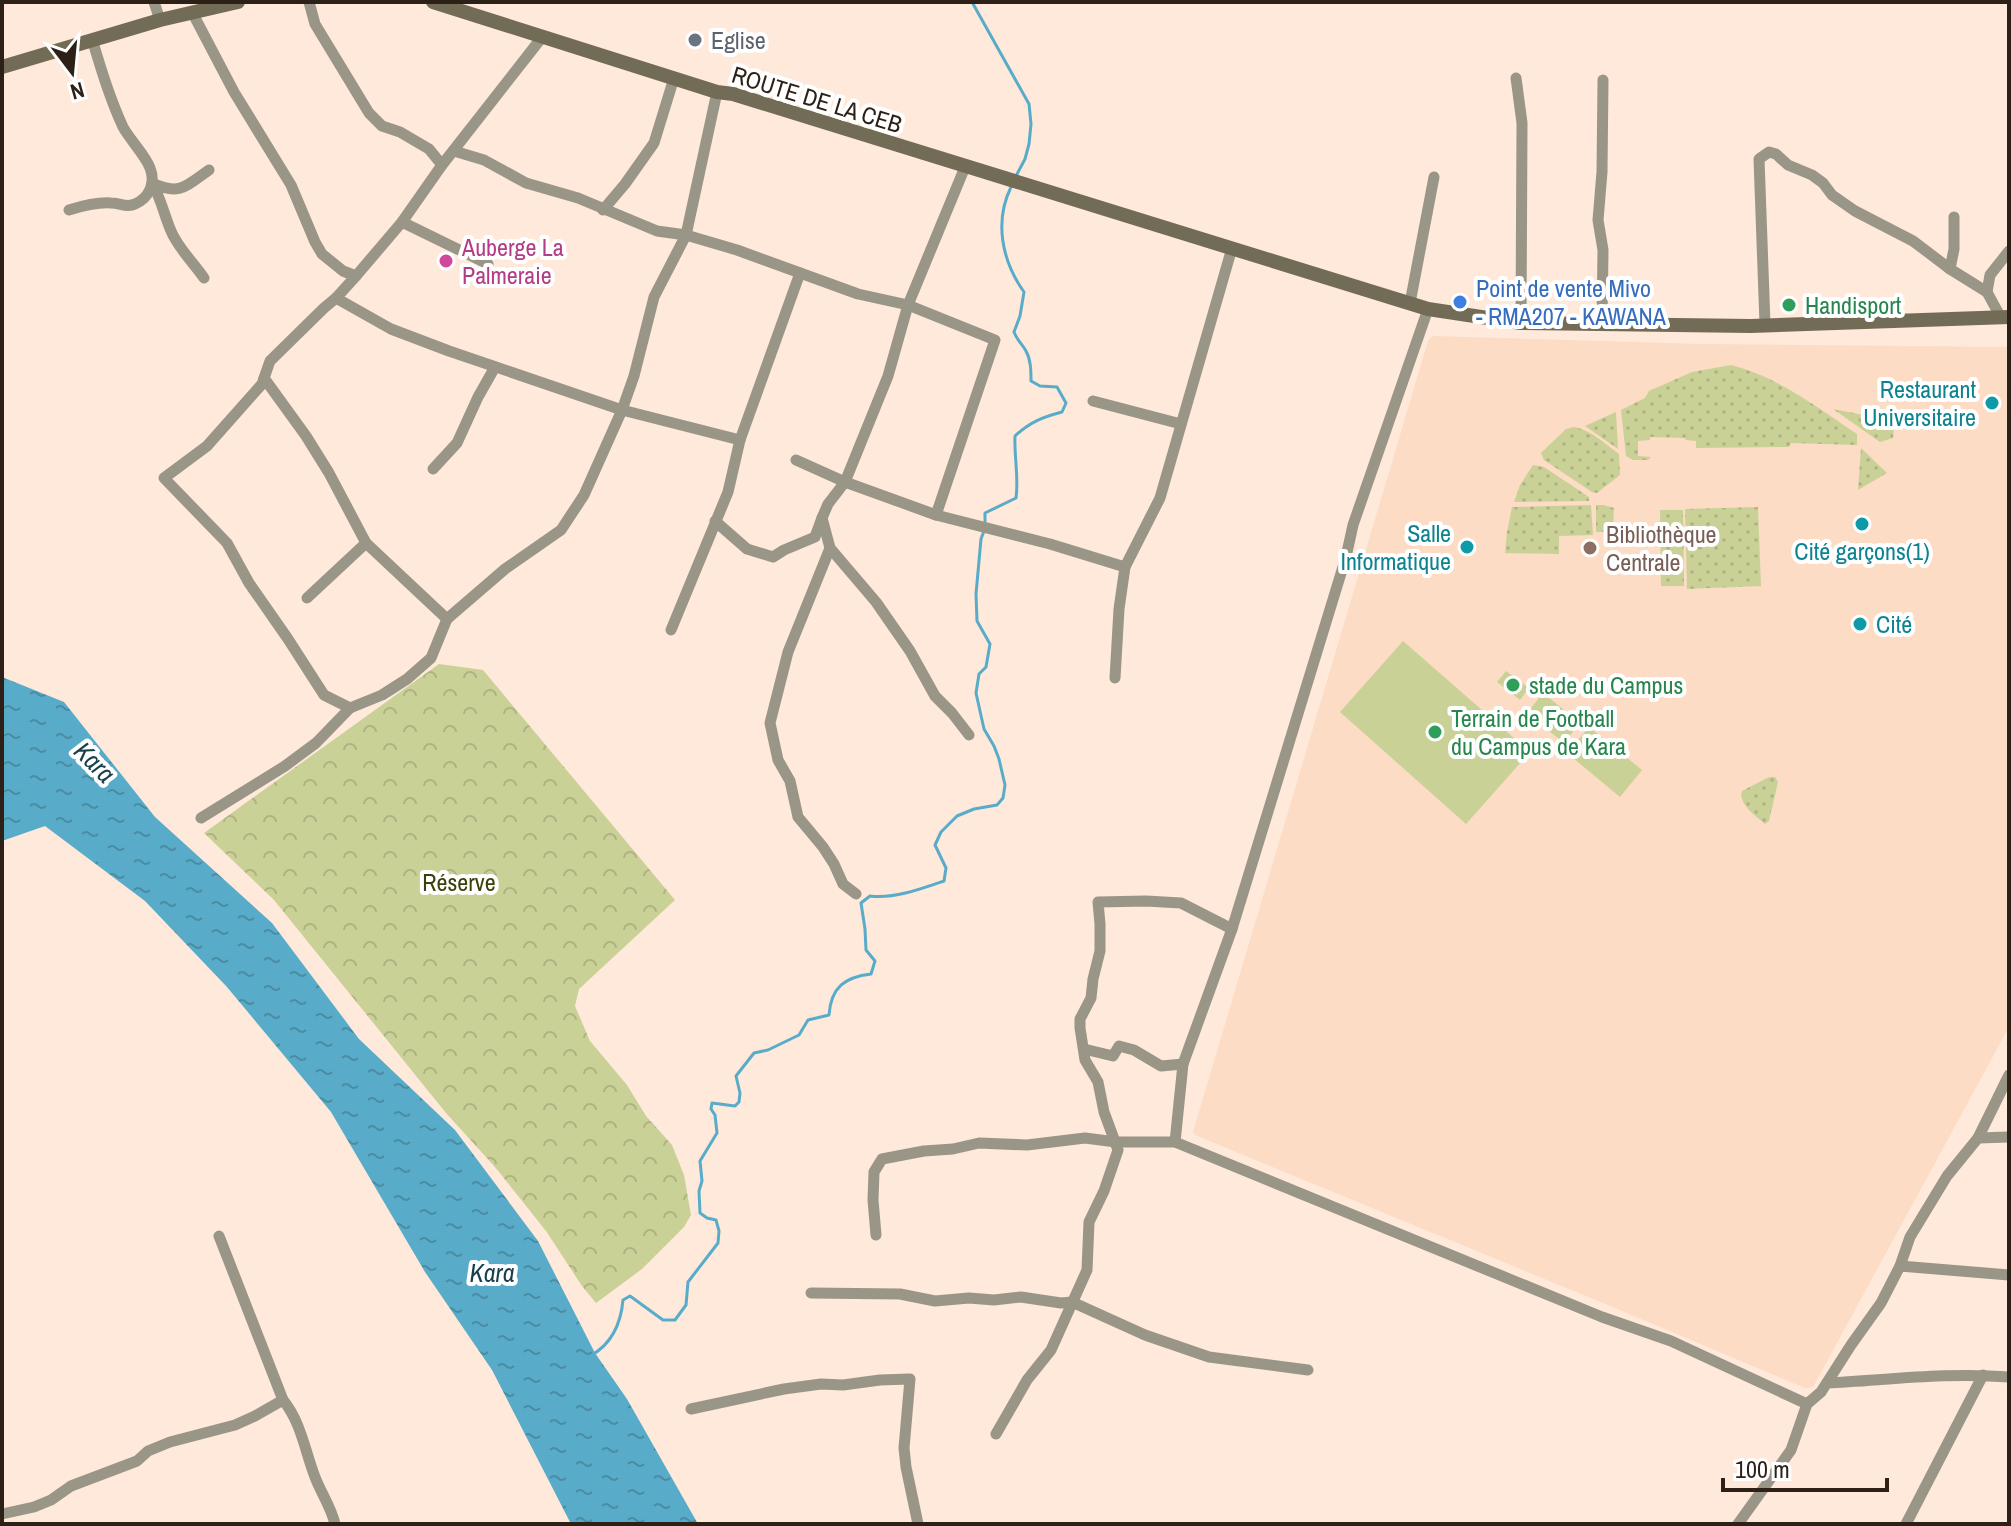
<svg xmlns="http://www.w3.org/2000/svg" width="2011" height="1526" viewBox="0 0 2011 1526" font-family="'Archivo Narrow',sans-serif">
<defs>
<pattern id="grass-dots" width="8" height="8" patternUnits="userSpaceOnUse" patternTransform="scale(2)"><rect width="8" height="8" fill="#cad197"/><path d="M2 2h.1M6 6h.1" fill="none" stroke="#aeb381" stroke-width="1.8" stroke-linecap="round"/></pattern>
<pattern id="forest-crowns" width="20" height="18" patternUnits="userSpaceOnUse" patternTransform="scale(2)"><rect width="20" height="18" fill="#cad197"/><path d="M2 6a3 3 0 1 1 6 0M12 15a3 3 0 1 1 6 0" fill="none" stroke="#aeb381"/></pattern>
<pattern id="water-ripples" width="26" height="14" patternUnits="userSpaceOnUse" patternTransform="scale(2)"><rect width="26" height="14" fill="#59acc9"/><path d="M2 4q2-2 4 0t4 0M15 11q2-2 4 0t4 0" fill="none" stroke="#4a8ca2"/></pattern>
</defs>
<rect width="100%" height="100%" fill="#fee9da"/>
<polygon fill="#fcdcc4" points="1433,336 1699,344 2009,347 2009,1027 1813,1387 1805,1388 1615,1308 1195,1135 1193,1132 1428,341"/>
<g fill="url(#grass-dots)">
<path d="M1731 365C1778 377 1817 407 1857 434V445L1791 443 1789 447 1696 448V441L1686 440 1685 438 1650 437V440L1638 441V456L1651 457 1648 460H1633L1626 456 1621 410 1645 398 1649 391 1674 380 1692 372Z"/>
<polygon points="1833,409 1889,420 1894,428 1893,438 1880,442"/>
<polygon points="1616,412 1618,449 1585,426"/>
<path d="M1573 427C1590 429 1605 444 1619 454L1620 475 1597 493 1592 492 1544 460 1541 453 1566 429Z"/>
<polygon points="1861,448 1887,473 1858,490"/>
<polygon points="1533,465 1544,467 1589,497 1589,501 1514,502 1520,485"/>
<polygon points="1591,505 1593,535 1559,536 1559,554 1505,553 1507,532 1512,507"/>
<polygon points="1603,505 1614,508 1613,532 1596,532 1596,505"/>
<polygon points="1758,507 1761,586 1687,589 1685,509"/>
<polygon points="1660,510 1683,510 1684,586 1661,586"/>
<path d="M1769 777H1775L1778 782 1769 821 1765 824C1756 816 1738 804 1742 791Z"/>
</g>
<polygon fill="url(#forest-crowns)" points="439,664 483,670 675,900 579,989 575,1006 590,1041 627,1085 646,1116 672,1145 684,1175 691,1215 684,1227 642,1269 596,1303 582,1286 546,1231 495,1167 446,1113 274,900 204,833"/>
<g fill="#cad197">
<polygon points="1403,641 1530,752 1466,824 1340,712"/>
<polygon points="1506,671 1529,688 1520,700 1497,682"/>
<polygon points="1543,693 1580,723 1564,743 1527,713"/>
<polygon points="1589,727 1642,770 1620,797 1567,753"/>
</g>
<polygon fill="url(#water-ripples)" points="2,677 64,702 155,817 272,923 359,1039 455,1130 538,1241 595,1353 627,1399 698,1524 571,1524 492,1370 425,1272 331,1112 227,987 145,901 45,826 2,841"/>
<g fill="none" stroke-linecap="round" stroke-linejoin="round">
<g stroke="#59acc9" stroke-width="3">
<polyline points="972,2 1029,104 1031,124 1029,144 1025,159 1016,176"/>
<path d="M985 524V513L1016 498C1019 477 1014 457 1015 436 1030 422 1043 417 1062 412L1066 403 1057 387 1040 386 1031 381C1031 371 1031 360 1026 351 1022 344 1017 340 1014 332L1020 316 1024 292C1002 261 994 222 1011 187"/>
<path d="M592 1355C612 1343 621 1323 623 1300L630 1296 663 1320H675L686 1305 688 1282 718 1243 719 1231 716 1220 707 1218 700 1213 699 1191 702 1181 700 1161 717 1133 715 1115 711 1109 712 1103 735 1106 739 1102 740 1093 736 1076 754 1053 768 1050 799 1035 808 1020 829 1015C831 987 845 977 871 974L875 961 866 950 865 929 861 903 870 896C894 899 921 889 944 881L946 868 935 845 941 832 957 816 974 809 997 805 1003 798 1005 785 999 759 994 746 984 729 976 693 979 674 986 667 990 644 977 621 976 594 981 539 984 531"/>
</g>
<g stroke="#9a9687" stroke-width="11">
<polyline points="154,2 160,20"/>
<polyline points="309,2 315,24 369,113 382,126 400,132 429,149 442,165"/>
<polyline points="192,12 234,92 291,185 315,242 322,254 343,271 356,276"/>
<polyline points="1516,78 1522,123 1521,323"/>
<polyline points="717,92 686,235 737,250 858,294 908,305 995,340 936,515"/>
<polyline points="965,167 908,305 888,376 845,482 828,504 822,518 830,548 876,602 910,651 935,696 952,713 969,735"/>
<path d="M69 210C82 206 97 202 111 203 120 203 127 208 135 204 149 198 156 183 150 168 146 156 130 140 123 127 110 99 101 69 92 39"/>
<polyline points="603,210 625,184 654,143 674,78"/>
<polyline points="1954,217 1954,249 1950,269 1987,292 2000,316"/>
<polyline points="402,222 488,264"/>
<path d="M204 278C193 262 178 248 171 231 164 215 161 198 152 183 180 196 186 186 209 170"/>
<polyline points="1987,292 1990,275 2009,251"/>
<polyline points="336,298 391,329 449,351 622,410 740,440"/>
<polyline points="1410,303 1434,177"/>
<polyline points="1428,309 1353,525 1346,557 1232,929 1183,1064 1175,1142 1602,1317 1671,1341 1807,1404"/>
<polyline points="1602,323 1603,250 1598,220 1602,172 1603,80"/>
<polyline points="1765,324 1759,159 1769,152 1776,154 1788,165 1812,175 1823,183 1832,195 1855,211 1913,241 1950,269"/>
<polyline points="264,378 306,436 329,473 366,543 447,619"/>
<polyline points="1093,401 1181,424"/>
<polyline points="796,460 845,482 936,515 1050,544 1125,567"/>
<polyline points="433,469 457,443 478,397 495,367"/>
<polyline points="715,521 747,549 773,557 784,550 815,537 822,518"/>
<polyline points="830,548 788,652 770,723 778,760 790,781 798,817 823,847 834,864 843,884 856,894"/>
<polyline points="307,598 366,543"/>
<polyline points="671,630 728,492 740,440 800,273"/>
<polyline points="1115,678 1119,609 1125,567 1160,498 1232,248"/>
<polyline points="350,708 324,695 288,639 249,583 227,543 164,478 207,446 262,384 270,361 324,308 336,298 356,276 402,222 442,165 543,36"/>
<polyline points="201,818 285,766 316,743 350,708 382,695 407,679 431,658 447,619 505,569 561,530 584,495 622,410 634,376 654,297 686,235 657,231 578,198 526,183 484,160 454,151"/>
<polyline points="1084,1049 1113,1056 1119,1046 1134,1050 1161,1066 1183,1064"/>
<polyline points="1978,1138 2009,1137"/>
<polyline points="876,1235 873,1200 874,1172 882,1159 924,1151 953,1149 979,1143 1027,1145 1085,1138 1116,1142 1175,1142"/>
<path d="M219 1236 283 1400C301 1422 305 1451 315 1477 321 1493 331 1507 335 1524"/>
<polyline points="1900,1266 2009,1275"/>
<polyline points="811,1293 900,1294 935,1301 969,1298 994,1300 1021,1297 1061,1303 1072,1302 1145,1335 1209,1357 1308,1370"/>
<path d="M1827 1383C1888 1380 1948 1372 2009 1377"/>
<polyline points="691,1409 784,1389 821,1384 843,1385 880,1380 910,1379 904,1448 906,1467 918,1524"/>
<polyline points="996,1434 1027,1380 1051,1350 1087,1270 1089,1222 1104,1191 1118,1150 1104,1112 1098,1082 1085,1060 1080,1028 1080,1019 1091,998 1093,979 1100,951 1100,924 1098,902 1146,901 1181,903 1232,929"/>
<polyline points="2,1514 34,1507 51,1500 71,1486 137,1461 148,1451 170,1442 235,1425 255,1416 283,1400"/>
<polyline points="1738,1524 1791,1450 1807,1404 1821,1392 1851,1345 1881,1303 1900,1266 1910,1237 1947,1176 1978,1138 2009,1075"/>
<polyline points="1906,1524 1983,1375"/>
</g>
<g stroke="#726c56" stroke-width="14">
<polyline points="433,2 717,92 733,94 1428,309 1521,323 1751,326 2009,317"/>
<polyline points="2,67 160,20 238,2"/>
</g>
</g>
<circle fill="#6b7280" stroke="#fff" stroke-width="3" cx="695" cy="40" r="8"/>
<circle fill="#d1479c" stroke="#fff" stroke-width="3" cx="446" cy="261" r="8"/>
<circle fill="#3f7fe0" stroke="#fff" stroke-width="3" cx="1460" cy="302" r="8"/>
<g fill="#2e9e5b" stroke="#fff" stroke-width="3">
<circle cx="1789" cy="305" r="8"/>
<circle cx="1513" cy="685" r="8"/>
<circle cx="1435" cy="732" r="8"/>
</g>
<g fill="#0f9aa8" stroke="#fff" stroke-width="3">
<circle cx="1992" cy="403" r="8"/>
<circle cx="1862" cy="524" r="8"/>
<circle cx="1467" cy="547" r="8"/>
<circle cx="1860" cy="624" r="8"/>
</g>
<circle fill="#8d6e63" stroke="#fff" stroke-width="3" cx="1590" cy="548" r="8"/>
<g text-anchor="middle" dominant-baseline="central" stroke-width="8" stroke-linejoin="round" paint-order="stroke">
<g font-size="24" fill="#5b616d" stroke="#fff" text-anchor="start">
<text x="711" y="40">Eglise</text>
</g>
<g font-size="24" fill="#2d2117" stroke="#fff">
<text transform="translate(817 99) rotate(17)">ROUTE DE LA CEB</text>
</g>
<g font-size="24" fill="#b23c85" stroke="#fff" text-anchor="start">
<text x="462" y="247">Auberge La<tspan x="462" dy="28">Palmeraie</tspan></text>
</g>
<g font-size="24" fill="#366cbe" stroke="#fff" text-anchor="start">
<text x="1476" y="288">Point de vente Mivo<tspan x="1476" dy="28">- RMA207 - KAWANA</tspan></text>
</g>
<g font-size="24" fill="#27864d" stroke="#fff" text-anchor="start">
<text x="1805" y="305">Handisport</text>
<text x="1529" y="685">stade du Campus</text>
<text x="1451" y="718">Terrain de Football<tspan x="1451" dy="28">du Campus de Kara</tspan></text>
</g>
<g font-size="24" fill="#0d838f" stroke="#fff" text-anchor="end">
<text x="1976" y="389">Restaurant<tspan x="1976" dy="28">Universitaire</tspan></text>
<text x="1451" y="533">Salle<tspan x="1451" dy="28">Informatique</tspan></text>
<text x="1862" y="551" text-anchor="middle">Cité garçons(1)</text>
<text x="1876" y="624" text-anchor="start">Cité</text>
</g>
<g font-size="24" fill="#785e54" stroke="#fff" text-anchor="start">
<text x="1606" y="534">Bibliothèque<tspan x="1606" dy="28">Centrale</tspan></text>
</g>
<g font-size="24" fill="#3c3f09" stroke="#fff">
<text x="459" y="882">Réserve</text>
</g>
<g font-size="26" font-style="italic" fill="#193f4c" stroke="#fff">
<text transform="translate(95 762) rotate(45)">Kara</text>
<text x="492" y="1272">Kara</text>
</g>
</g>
<rect width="2011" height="1526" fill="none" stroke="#2d2117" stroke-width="8"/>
<g transform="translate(72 72) rotate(164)" stroke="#ffffff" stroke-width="6" paint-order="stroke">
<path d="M0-6L14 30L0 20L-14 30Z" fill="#2d2117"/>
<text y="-12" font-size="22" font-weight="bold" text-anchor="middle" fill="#2d2117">N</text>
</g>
<path d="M1723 1478v12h164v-12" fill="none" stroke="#2d2117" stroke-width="4"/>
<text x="1735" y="1478" font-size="24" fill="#2d2117" stroke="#ffffff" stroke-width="6" paint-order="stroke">100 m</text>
</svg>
